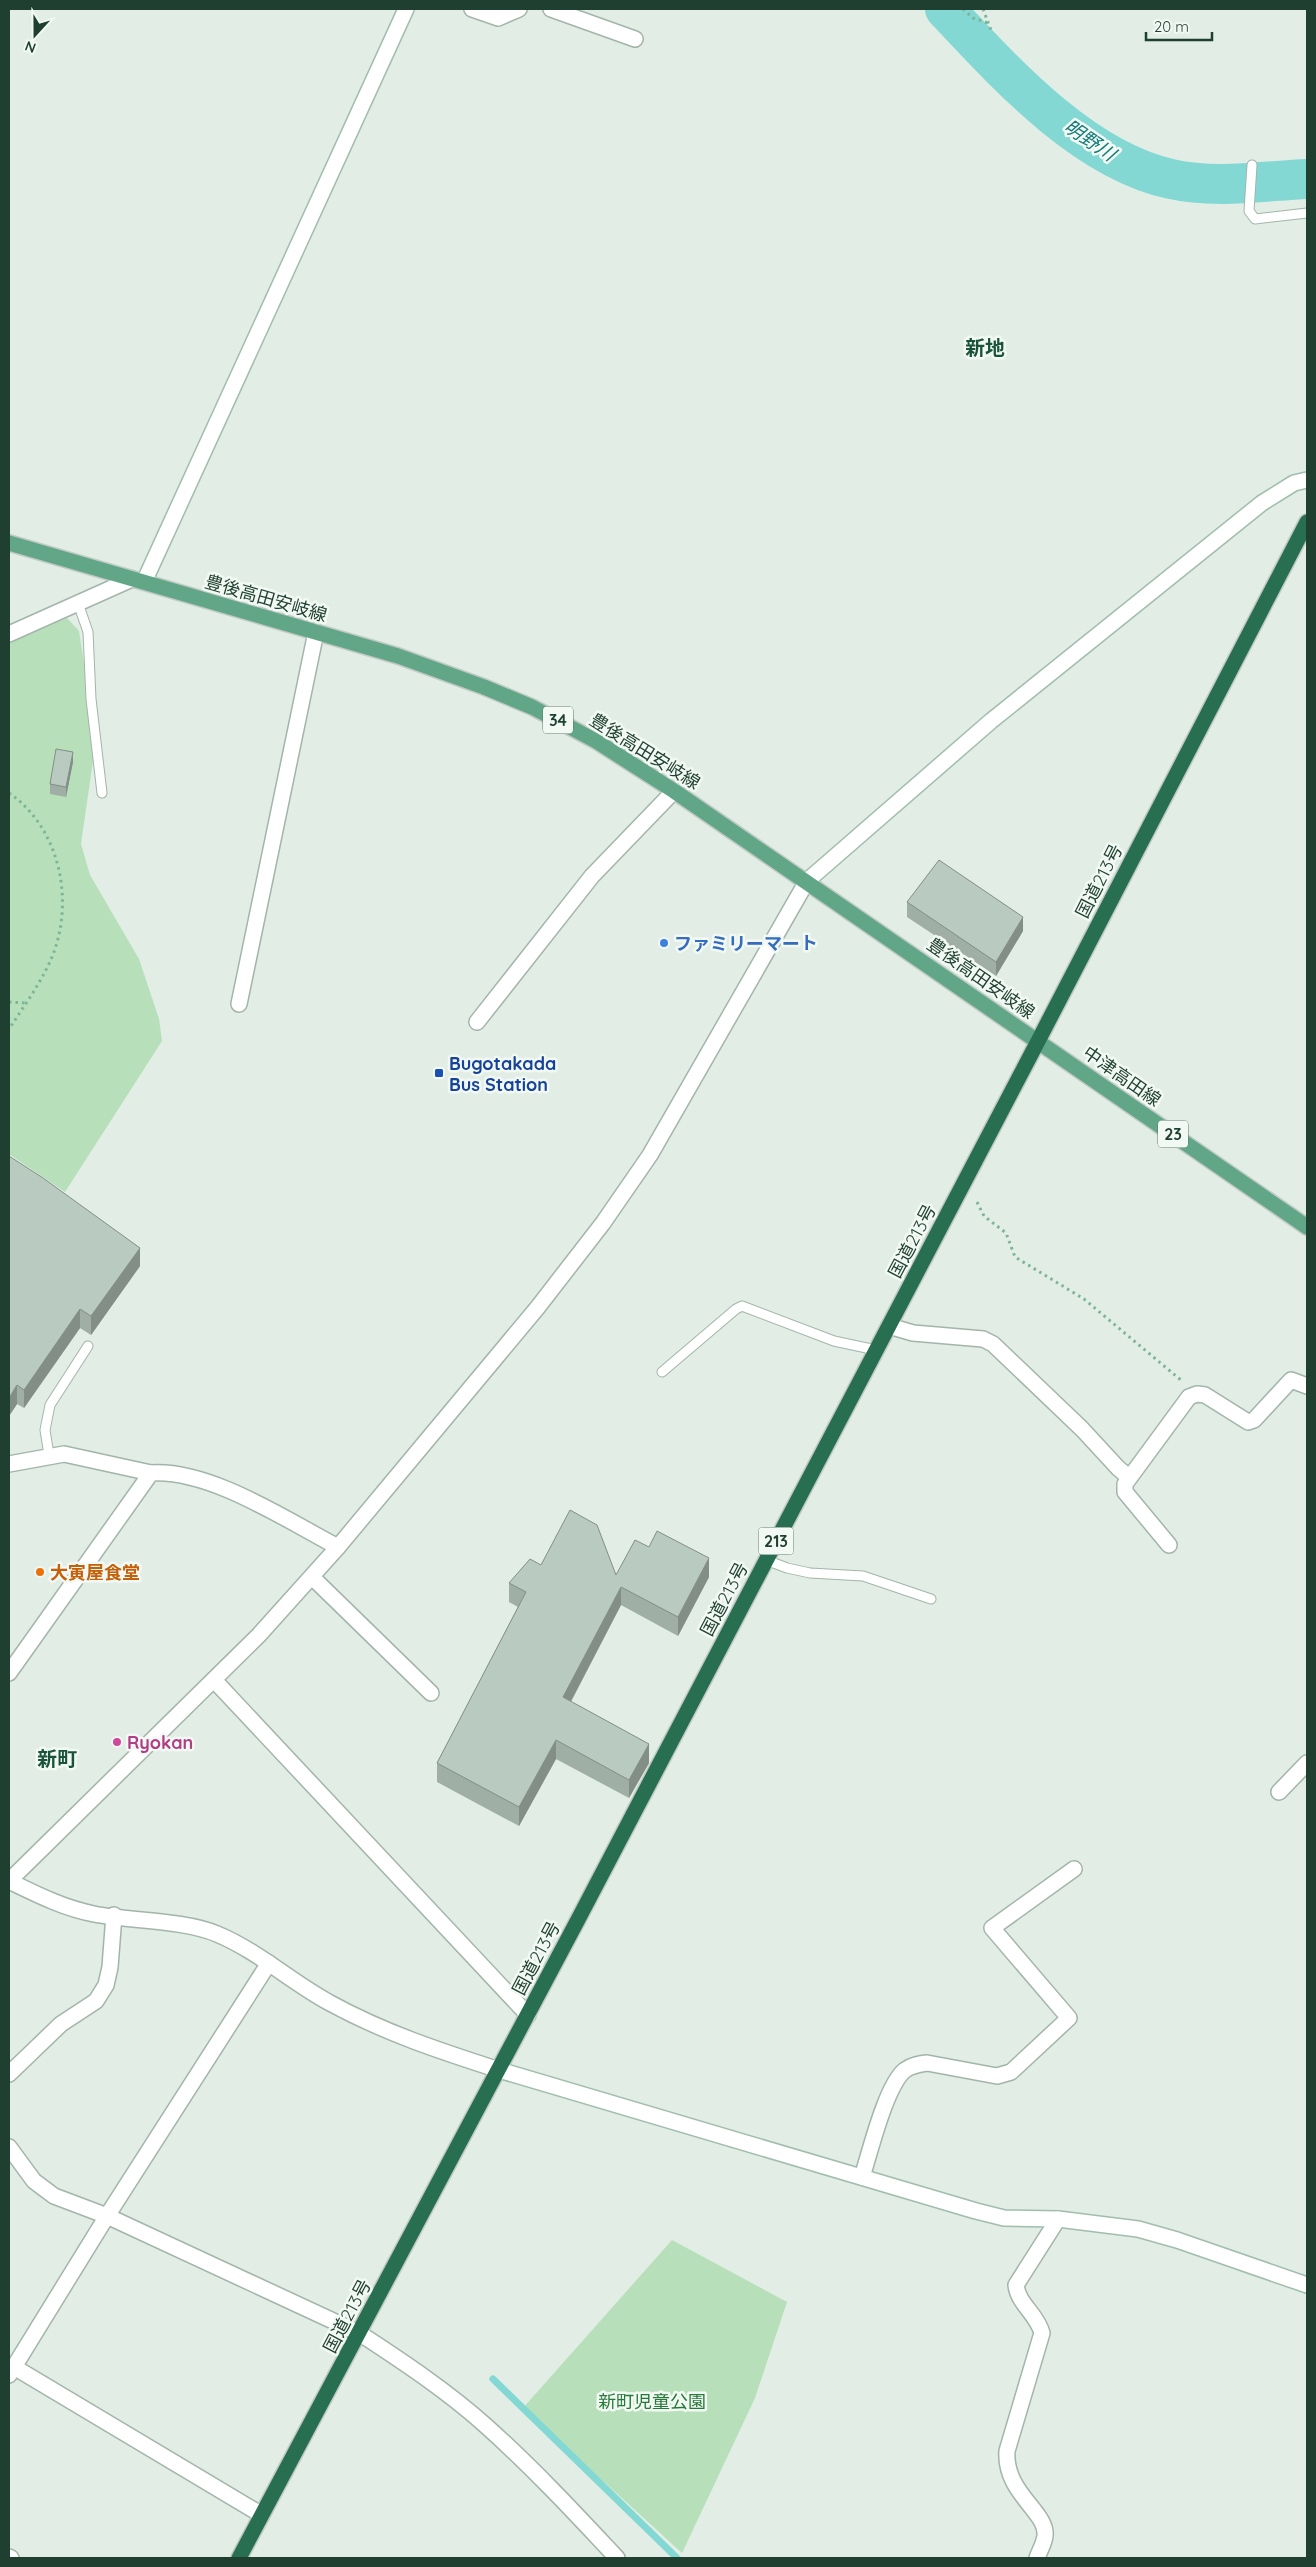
<svg xmlns="http://www.w3.org/2000/svg" width="1316" height="2567" viewBox="0 0 1316 2567" font-family="Quicksand,'Noto Sans JP',sans-serif">
<rect width="100%" height="100%" fill="#e1ede5"/>
<g fill="#b7e0ba">
<polygon points="67,618 79,631 96,740 81,844 90,875 139,959 159,1019 162,1041 65,1192 9,1154 9,643"/>
<polygon points="672,2240 787,2302 755,2398 682,2553 523,2408"/>
</g>
<g fill="none" stroke-linecap="round" stroke-linejoin="round">
<polyline stroke="#83d8d4" stroke-width="7" points="493,2379 677,2558"/>
<path stroke="#83d8d4" stroke-width="40" d="M945 9C1005 73 1083 160 1171 179 1215 189 1263 181 1307 179"/>
<g stroke="#a3b5ab" stroke-width="11">
<g id="lane">
<polyline points="1252,165 1249,211 1255,219 1307,213"/>
<polyline points="78,603 88,632 91,699 102,793"/>
<polyline points="662,1372 736,1309 742,1306 834,1341 876,1350"/>
<polyline points="49,1455 45,1430 50,1405 88,1346"/>
<polyline points="766,1560 787,1568 810,1573 863,1576 931,1599"/>
</g>
</g>
<g stroke="#a3b5ab" stroke-width="18">
<g id="street">
<polyline points="472,9 498,18 519,9"/>
<polyline points="551,9 635,39"/>
<polyline points="9,634 132,579"/>
<polyline points="239,1004 316,632"/>
<polyline points="477,1022 592,876 674,791"/>
<polyline points="889,1326 913,1333 983,1339 993,1344 1082,1429 1118,1468 1125,1474 1131,1474"/>
<polyline points="9,1464 64,1454 151,1473"/>
<polyline points="1169,1545 1125,1492 1125,1484 1189,1397 1197,1394 1205,1395 1248,1422 1254,1420 1291,1380 1307,1386"/>
<polyline points="312,1577 431,1693"/>
<path d="M9 1673 151 1473C210 1469 286 1520 338 1547"/>
<polyline points="214,1680 528,2015"/>
<polyline points="1279,1792 1307,1763"/>
<polyline points="9,1881 259,1635 338,1547 538,1307 603,1223 650,1155 807,881"/>
<path d="M9 1881C36 1894 63 1908 94 1914 129 1921 184 1920 217 1934 258 1951 291 1982 330 2003 385 2033 440 2051 499 2070"/>
<polyline points="9,2074 61,2024 96,2001 106,1985 110,1967 114,1915"/>
<path d="M9 2147 34 2181 54 2196 107 2216 359 2333C402 2361 447 2391 485 2425 532 2467 575 2513 617 2558"/>
<path d="M862 2177C870 2152 886 2085 905 2070 912 2065 919 2064 927 2063L997 2076 1011 2072 1069 2018 992 1928 1074 1869"/>
<polyline points="14,2367 262,2515"/>
<polyline points="9,2375 107,2216 269,1963"/>
<polyline points="9,2557 11,2558"/>
<path d="M1037 2558C1039 2552 1044 2544 1045 2536 1048 2512 1004 2493 1007 2451L1042 2333C1037 2314 1018 2304 1016 2285L1058 2219"/>
</g>
</g>
<g stroke="#a1bdae" stroke-width="18">
<g id="secondary">
<polyline points="144,582 406,9"/>
<polyline points="807,881 991,721 1262,503 1294,483 1307,480"/>
<polyline points="499,2070 976,2211 1004,2218 1058,2219 1138,2229 1177,2240 1307,2285"/>
</g>
</g>
<g stroke="#c0c9c5" stroke-width="18">
<polyline id="primary" points="9,543 398,656 484,687 532,707 596,741 674,791 1307,1227"/>
</g>
<g stroke="#c0c9c5" stroke-width="18">
<path id="highway" d="M239 2558C507 2055 774 1551 1036 1045 1127 871 1216 695 1307 522"/>
</g>
<g stroke="#7eb498" stroke-width="3" stroke-dasharray="2.5 4" stroke-linecap="butt">
<polyline points="963,9 973,18 988,23"/>
<polyline points="983,9 992,33"/>
<path d="M9 793C60 828 75 901 52 957 41 983 24 1006 9 1029"/>
<polyline points="9,1002 25,1003"/>
<polyline points="977,1202 984,1216 1006,1233 1015,1257 1084,1299 1182,1381"/>
</g>
<use href="#lane" stroke="#fff" stroke-width="9"/>
<use href="#street" stroke="#fff" stroke-width="15"/>
<use href="#secondary" stroke="#fff" stroke-width="15"/>
<use href="#primary" stroke="#61a787" stroke-width="15"/>
<use href="#highway" stroke="#286f52" stroke-width="15"/>
</g>
<g fill="#9fafa5">
<polygon points="73,762 66,797 50,794 50,784"/>
<polygon points="907,902 1023,931 996,976 907,917"/>
<polygon points="9,1156 140,1266 91,1335 80,1328 24,1408 17,1404 9,1416"/>
<polygon points="649,1547 709,1577 678,1636 621,1605 571,1702 649,1763 629,1798 556,1759 519,1826 437,1782 437,1763 518,1607 509,1602 509,1583 541,1565 616,1575"/>
</g>
<g fill="#828e86">
<polygon points="73,752 73,762 66,797 66,787"/>
<polygon points="1023,917 1023,931 996,976 996,962"/>
<polygon points="140,1248 140,1266 91,1335 91,1316"/>
<polygon points="80,1309 80,1328 24,1408 24,1390"/>
<polygon points="17,1385 17,1404 9,1416 9,1398"/>
<polygon points="709,1558 709,1577 678,1636 678,1617"/>
<polygon points="621,1587 621,1605 563,1716 563,1697"/>
<polygon points="556,1740 556,1759 519,1826 519,1807"/>
<polygon points="649,1744 649,1763 629,1798 629,1780"/>
</g>
<g fill="#b9cbc0" stroke="#828e86">
<polygon points="56,749 73,752 66,787 50,784"/>
<polygon points="939,860 1023,917 996,962 907,902"/>
<polygon points="9,1156 43,1178 140,1248 91,1316 80,1309 24,1390 17,1385 9,1398"/>
<polygon points="570,1510 597,1525 616,1575 635,1540 649,1547 657,1531 709,1558 678,1617 621,1587 563,1697 649,1744 629,1780 556,1740 519,1807 437,1763 526,1592 509,1583 530,1559 541,1565"/>
</g>
<circle fill="#3f7fe0" stroke="#f2f9f4" stroke-width="2" cx="664" cy="943" r="5"/>
<rect fill="#1a4fb4" stroke="#f2f9f4" stroke-width="2" x="434" y="1068" width="10" height="10" rx="2.5"/>
<circle fill="#e8710a" stroke="#f2f9f4" stroke-width="2" cx="40" cy="1572" r="5"/>
<circle fill="#d1479c" stroke="#f2f9f4" stroke-width="2" cx="117" cy="1742" r="5"/>
<g text-anchor="middle" dominant-baseline="central" stroke-width="5" stroke-linejoin="round" paint-order="stroke">
<g fill="#f2f9f4" stroke="#5e776b" stroke-width="1">
<rect x="543" y="706.5" width="30" height="27" rx="4"/>
<rect x="1158" y="1120.5" width="30" height="27" rx="4"/>
<rect x="758.5" y="1527.5" width="35" height="27" rx="4"/>
</g>
<g font-size="16" font-weight="bold" fill="#1f3f30">
<text x="558" y="720">34</text>
<text x="1173" y="1134">23</text>
<text x="776" y="1541">213</text>
</g>
<g font-size="18" fill="#1f3f30" stroke="#f2f9f4">
<text transform="translate(266 598) rotate(16)">豊後高田安岐線</text>
<text transform="translate(645 751) rotate(32)">豊後高田安岐線</text>
<text transform="translate(1099 881) rotate(-63)">国道213号</text>
<text transform="translate(981 978) rotate(35)">豊後高田安岐線</text>
<text transform="translate(1122 1076) rotate(35)">中津高田線</text>
<text transform="translate(912 1241) rotate(-62)">国道213号</text>
<text transform="translate(724 1599) rotate(-62)">国道213号</text>
<text transform="translate(536 1958) rotate(-62)">国道213号</text>
<text transform="translate(347 2316) rotate(-62)">国道213号</text>
</g>
<g font-size="18" font-weight="bold" fill="#366cbe" stroke="#f2f9f4" text-anchor="start">
<text x="674" y="943">ファミリーマート</text>
</g>
<g font-size="18" font-weight="bold" fill="#164399" stroke="#f2f9f4" text-anchor="start">
<text x="449" y="1063">Bugotakada<tspan x="449" dy="21">Bus Station</tspan></text>
</g>
<g font-size="18" font-weight="bold" fill="#c56008" stroke="#f2f9f4" text-anchor="start">
<text x="50" y="1572">大寅屋食堂</text>
</g>
<g font-size="18" font-weight="bold" fill="#b23c85" stroke="#f2f9f4" text-anchor="start">
<text x="127" y="1742">Ryokan</text>
</g>
<g font-size="18" fill="#257a35" stroke="#f2f9f4">
<text x="652" y="2401">新町児童公園</text>
</g>
<g font-size="19" font-style="italic" fill="#137b79" stroke="#f2f9f4">
<text transform="translate(1090 140) rotate(34)">明野川</text>
</g>
<g font-size="20" font-weight="bold" fill="#19543a" stroke="#f2f9f4">
<text x="985" y="347">新地</text>
<text x="57" y="1758">新町</text>
</g>
</g>
<rect width="1316" height="2567" fill="none" stroke="#1f3f30" stroke-width="20"/>
<g transform="translate(35 35) rotate(201)" stroke="#f2f9f4" stroke-width="4" paint-order="stroke">
<path d="M0-4L9 19L0 12L-9 19Z" fill="#1f3f30"/>
<text y="-8" font-size="14" font-weight="bold" text-anchor="middle" fill="#1f3f30">N</text>
</g>
<path d="M1146 32v8h66v-8" fill="none" stroke="#1f3f30" stroke-width="2.5"/>
<text x="1154" y="32" font-size="15" fill="#1f3f30" stroke="#f2f9f4" stroke-width="4" paint-order="stroke">20 m</text>
</svg>
